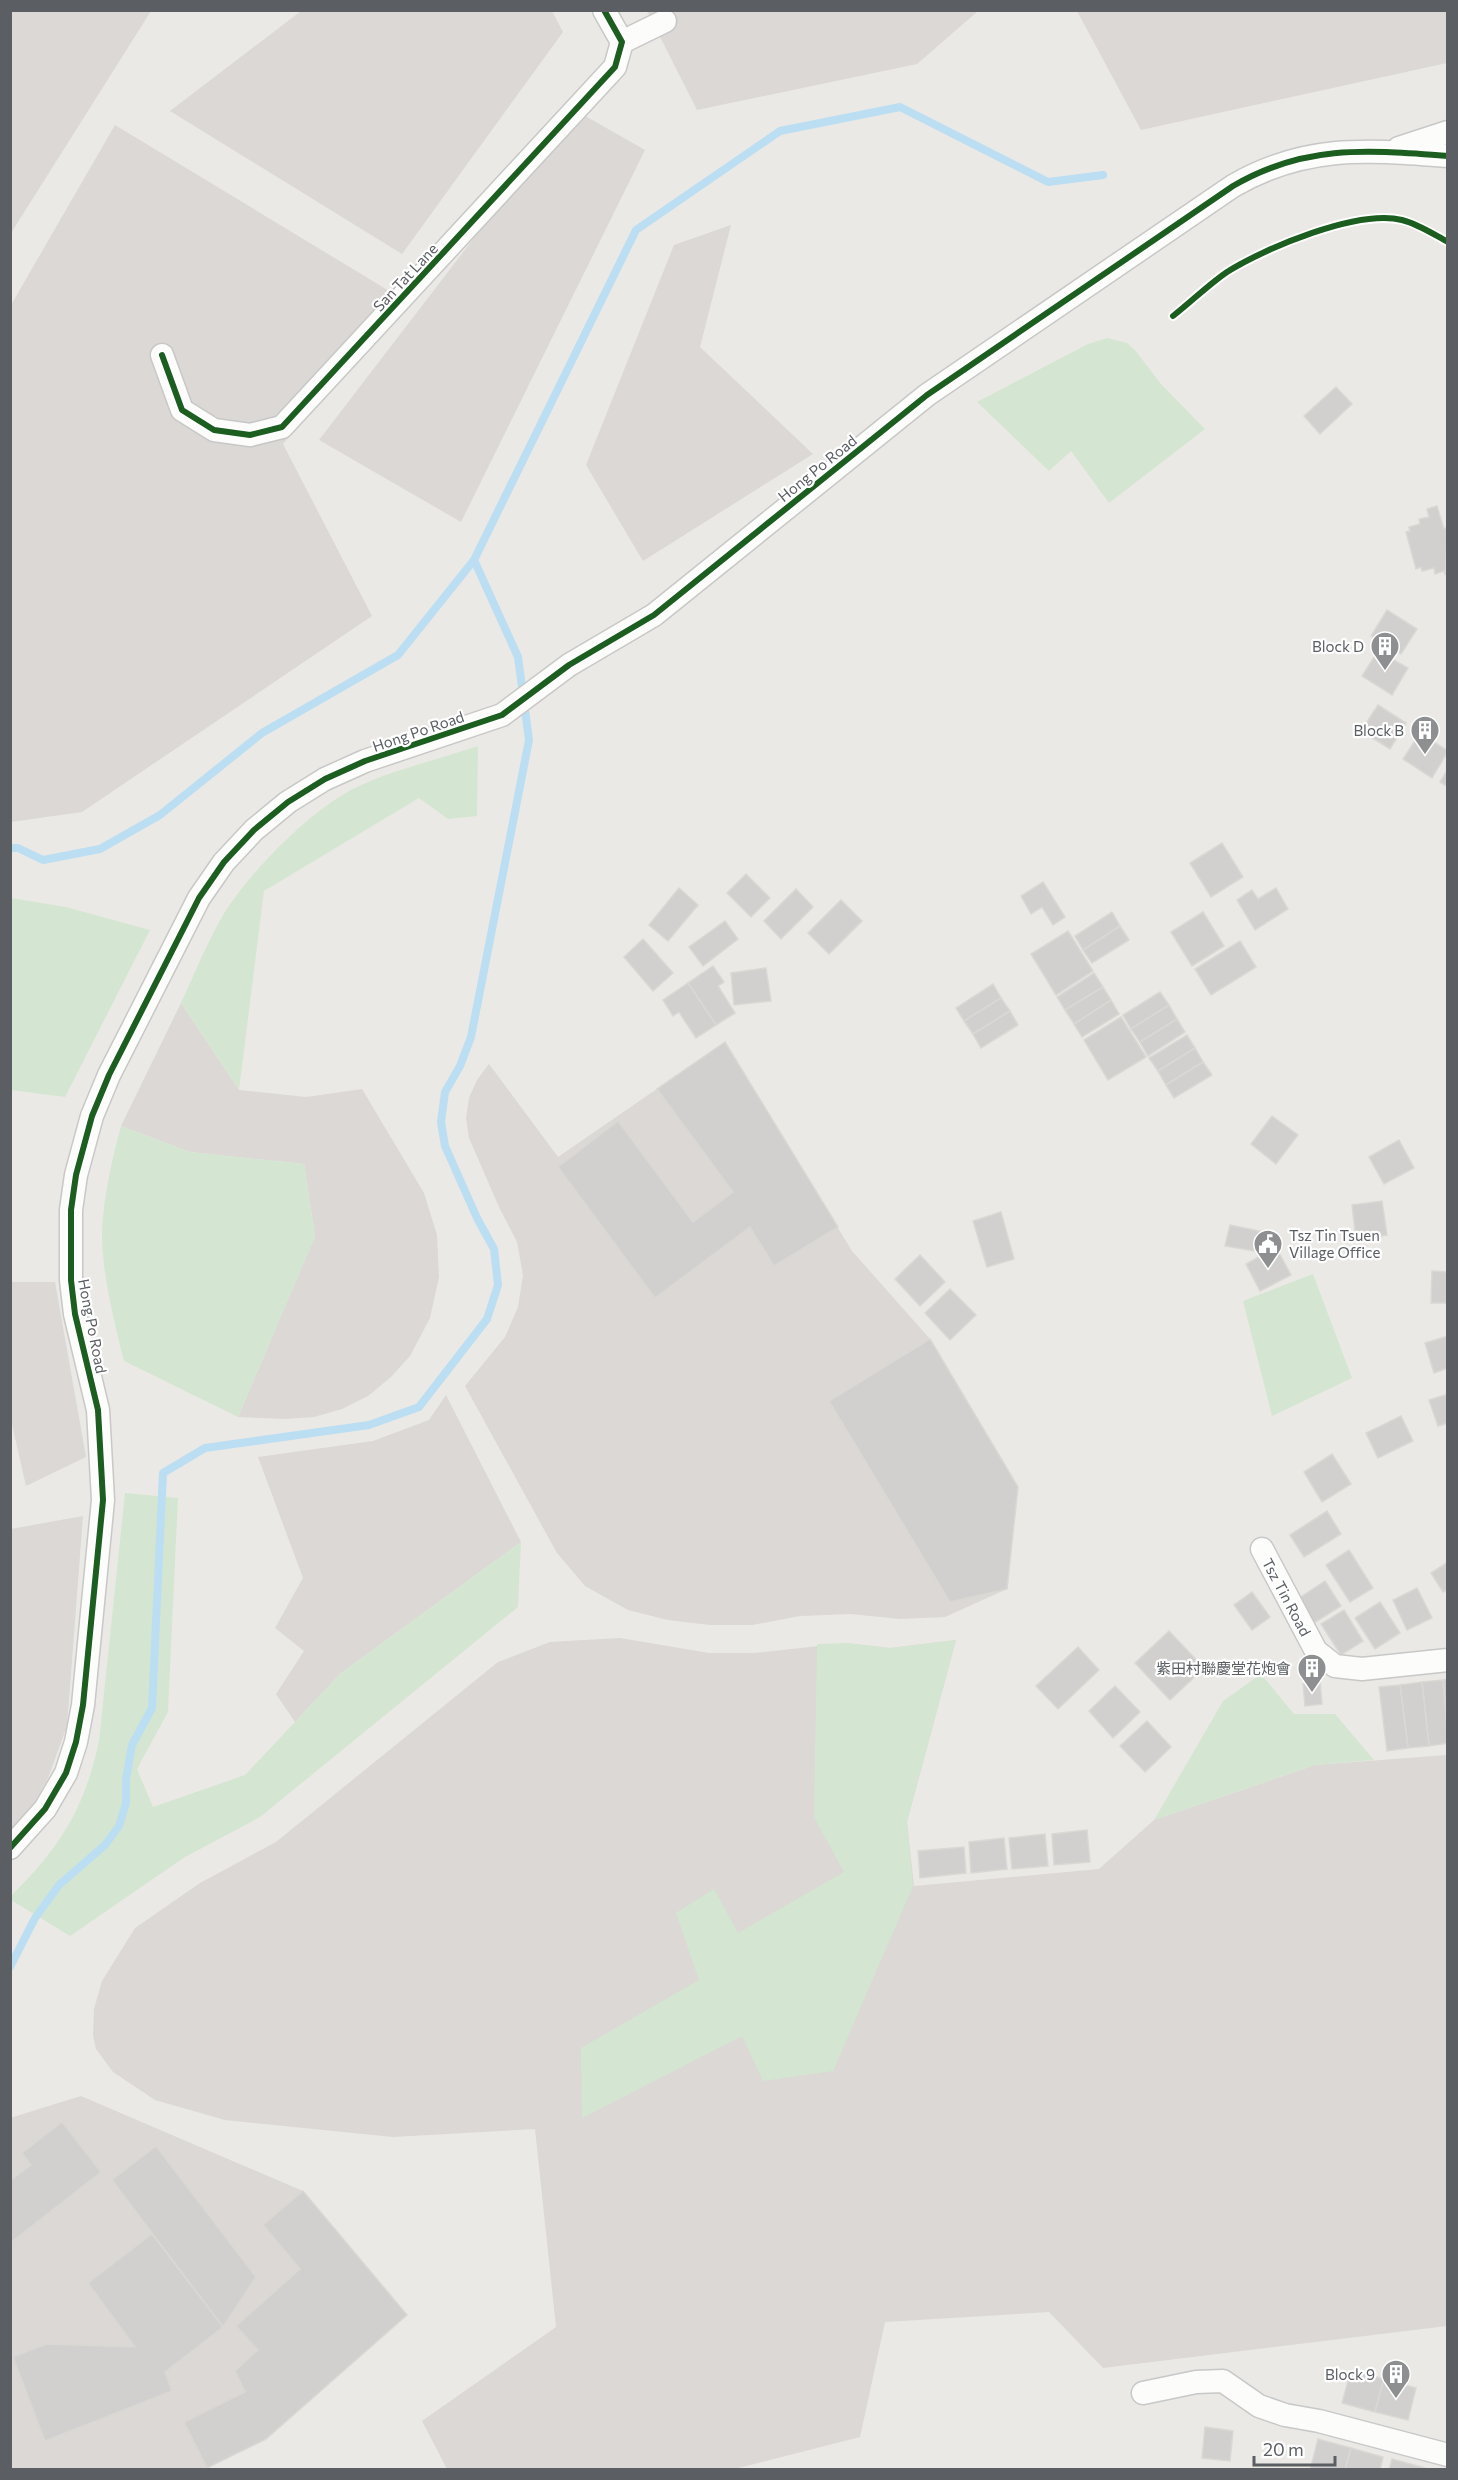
<svg xmlns="http://www.w3.org/2000/svg" width="1458" height="2480" viewBox="0 0 1458 2480" font-family="Commissioner,'Noto Sans TC',sans-serif">
<rect width="100%" height="100%" fill="#ebe9e5"/>
<g fill="#dbd8d5">
<polygon points="11,10 151,11 11,233 10,11"/>
<polygon points="301,11 552,11 563,32 402,254 170,111"/>
<polygon points="647,11 978,11 917,64 697,110"/>
<polygon points="1077,11 1447,11 1447,63 1141,130"/>
<polygon points="573,109 645,150 461,522 319,440"/>
<polygon points="115,125 409,303 283,444 372,616 82,812 11,822 11,305"/>
<polygon points="731,225 700,347 813,454 643,561 586,465 674,245"/>
<polygon points="181,1003 239,1090 306,1097 362,1089 424,1193 437,1235 439,1277 430,1318 410,1356 391,1377 368,1396 342,1409 314,1417 285,1419 238,1417 315,1236 304,1164 190,1152 121,1126"/>
<polygon points="725,1042 852,1251 930,1339 1018,1487 1007,1589 945,1617 900,1619 851,1614 800,1616 752,1625 710,1625 668,1620 628,1610 585,1586 557,1553 465,1386 505,1337 518,1307 523,1275 517,1242 499,1207 469,1138 466,1118 469,1098 477,1080 489,1064 558,1157"/>
<polygon points="10,1282 55,1282 86,1457 26,1486 11,1420"/>
<polygon points="446,1395 521,1542 341,1673 295,1722 276,1694 304,1651 275,1628 303,1578 258,1457 373,1441 429,1420"/>
<polygon points="83,1516 67,1726 48,1778 35,1802 11,1833 11,1529"/>
<polygon points="620,1638 709,1653 754,1653 846,1643 890,1648 956,1640 907,1822 914,1886 1099,1869 1154,1820 1315,1765 1447,1755 1447,2326 1103,2368 1049,2312 885,2322 860,2437 734,2469 447,2469 422,2421 556,2327 535,2129 393,2137 225,2120 155,2100 113,2072 96,2049 93,2035 94,2009 102,1981 135,1928 200,1883 276,1842 498,1662 550,1642"/>
<polygon points="81,2096 303,2191 407,2315 266,2439 204,2469 11,2469 10,2118"/>
</g>
<g fill="#d4e6d1">
<polygon points="1107,338 1127,343 1135,350 1161,384 1205,429 1109,503 1071,451 1049,471 977,402 1088,344"/>
<path d="M478 746 477 816 448 819 419 798 264 891 239 1090 181 1003C193 977 204 950 218 924 242 879 310 809 357 787 392 770 440 759 478 746Z"/>
<polygon points="11,898 66,907 150,930 65,1097 11,1090"/>
<path d="M121 1126 190 1152 304 1164 315 1236 238 1417 124 1361C114 1322 101 1269 102 1230 104 1194 112 1160 121 1126Z"/>
<polygon points="1313,1274 1352,1378 1272,1416 1243,1301"/>
<path d="M125 1493 178 1498 168 1712 137 1769 153 1807 245 1775 341 1673 521 1542 518 1607 260 1817 185 1857 70 1936 11 1900V1896C60 1847 84 1810 99 1741Z"/>
<polygon points="956,1640 907,1822 913,1886 833,2071 763,2081 742,2036 582,2118 581,2048 699,1980 676,1913 714,1889 738,1933 844,1872 814,1817 817,1644 846,1643 890,1648"/>
<polygon points="1261,1674 1294,1714 1335,1714 1374,1760 1315,1765 1154,1820 1223,1701"/>
</g>
<g fill="none" stroke-linecap="round" stroke-linejoin="round">
<g stroke="#bbdef3" stroke-width="8">
<polyline points="10,848 18,848 43,860 100,849 160,815 262,733 398,655 474,560"/>
<polyline points="10,1967 35,1918 59,1885 105,1845 119,1826 126,1803 126,1779 132,1745 152,1708 163,1473 205,1448 369,1425 419,1407 487,1319 498,1285 494,1249 477,1218 445,1146 441,1122 445,1092 460,1066 471,1037 529,740 518,657 474,560 636,230 780,131 900,107 1048,182 1103,175"/>
</g>
</g>
<g fill="#d1d0ce" stroke="#dad8d4" stroke-width="1.5">
<polygon points="1336,387 1352,404 1320,434 1304,416"/>
<polygon points="1437,506 1444,529 1448,527 1445,575 1444,571 1435,574 1434,568 1422,571 1421,567 1416,569 1406,532 1410,531 1409,527 1420,524 1419,519 1429,517 1427,509"/>
<polygon points="1387,610 1417,629 1401,654 1371,636"/>
<polygon points="1378,651 1408,668 1392,695 1362,676"/>
<polygon points="1378,705 1406,723 1390,749 1361,731"/>
<polygon points="1420,733 1448,751 1432,778 1403,759"/>
<polygon points="1448,769 1448,787 1440,782"/>
<polygon points="1222,843 1243,877 1211,897 1190,863"/>
<polygon points="746,874 770,898 751,917 727,893"/>
<polygon points="1043,882 1065,917 1053,925 1042,907 1031,914 1021,896"/>
<polygon points="679,888 698,905 668,941 649,925"/>
<polygon points="1276,888 1288,909 1255,930 1237,900 1252,890 1258,899"/>
<polygon points="796,889 813,907 781,939 764,921"/>
<polygon points="841,900 862,921 829,954 808,933"/>
<polygon points="1112,912 1120,926 1083,950 1075,936"/>
<polygon points="1203,912 1224,946 1192,966 1171,932"/>
<polygon points="725,921 738,939 703,966 689,947"/>
<polygon points="1120,926 1129,940 1092,963 1083,950"/>
<polygon points="1068,931 1093,971 1056,995 1031,954"/>
<polygon points="643,939 673,973 653,991 624,957"/>
<polygon points="1240,941 1256,967 1211,995 1195,969"/>
<polygon points="713,966 724,982 718,986 735,1013 716,1025 688,983"/>
<polygon points="766,968 771,1001 734,1005 731,973"/>
<polygon points="1094,973 1103,987 1065,1010 1057,997"/>
<polygon points="688,983 716,1025 696,1038 679,1012 673,1016 663,1000"/>
<polygon points="993,984 1001,998 964,1021 956,1008"/>
<polygon points="1103,987 1111,1000 1074,1024 1065,1010"/>
<polygon points="1160,992 1169,1005 1131,1029 1123,1015"/>
<polygon points="1001,998 1010,1011 973,1034 964,1021"/>
<polygon points="1111,1000 1119,1014 1082,1037 1074,1024"/>
<polygon points="1169,1005 1177,1019 1140,1042 1131,1029"/>
<polygon points="1010,1011 1018,1025 981,1048 973,1034"/>
<polygon points="1121,1017 1146,1057 1108,1080 1084,1040"/>
<polygon points="1177,1019 1185,1032 1148,1056 1140,1042"/>
<polygon points="1187,1035 1195,1048 1158,1071 1149,1058"/>
<polygon points="725,1042 838,1227 774,1266 750,1227 655,1298 558,1167 618,1121 693,1222 733,1192 657,1089"/>
<polygon points="1195,1048 1203,1062 1166,1085 1158,1071"/>
<polygon points="1203,1062 1212,1075 1174,1098 1166,1085"/>
<polygon points="1272,1116 1298,1135 1276,1164 1251,1144"/>
<polygon points="1399,1140 1414,1168 1384,1184 1369,1157"/>
<polygon points="1382,1201 1387,1235 1356,1239 1352,1205"/>
<polygon points="1001,1212 1014,1259 987,1267 973,1221"/>
<polygon points="1230,1225 1264,1232 1260,1252 1225,1246"/>
<polygon points="1276,1247 1291,1275 1260,1291 1246,1264"/>
<polygon points="920,1255 945,1282 920,1306 895,1279"/>
<polygon points="1432,1271 1448,1272 1448,1303 1431,1303"/>
<polygon points="950,1289 976,1315 950,1340 925,1313"/>
<polygon points="1448,1336 1448,1368 1434,1373 1425,1343"/>
<polygon points="930,1339 1018,1487 1007,1589 950,1602 829,1401"/>
<polygon points="1448,1394 1448,1423 1438,1426 1429,1400"/>
<polygon points="1401,1416 1413,1441 1378,1458 1366,1433"/>
<polygon points="1332,1454 1351,1484 1322,1502 1304,1472"/>
<polygon points="1327,1511 1341,1534 1304,1557 1290,1535"/>
<polygon points="1349,1550 1373,1588 1350,1602 1326,1565"/>
<polygon points="1448,1562 1448,1589 1443,1592 1431,1573"/>
<polygon points="1325,1581 1341,1606 1314,1623 1298,1599"/>
<polygon points="1417,1588 1432,1618 1407,1630 1393,1600"/>
<polygon points="1252,1592 1270,1617 1252,1630 1234,1605"/>
<polygon points="1380,1602 1400,1633 1375,1649 1355,1618"/>
<polygon points="1344,1610 1363,1641 1341,1655 1321,1624"/>
<polygon points="1169,1631 1204,1668 1170,1700 1135,1663"/>
<polygon points="1078,1647 1099,1670 1058,1709 1036,1686"/>
<polygon points="1448,1679 1448,1718 1447,1718 1443,1680"/>
<polygon points="1320,1680 1322,1704 1305,1706 1303,1684"/>
<polygon points="1443,1680 1448,1743 1429,1746 1422,1682"/>
<polygon points="1422,1682 1429,1746 1408,1748 1400,1685"/>
<polygon points="1400,1685 1408,1748 1387,1751 1379,1687"/>
<polygon points="1115,1686 1140,1712 1113,1738 1089,1711"/>
<polygon points="1147,1721 1171,1747 1145,1772 1120,1746"/>
<polygon points="1087,1830 1090,1862 1054,1865 1052,1834"/>
<polygon points="1045,1834 1048,1866 1012,1869 1009,1838"/>
<polygon points="1004,1838 1007,1869 971,1873 969,1842"/>
<polygon points="964,1847 966,1873 920,1878 918,1851"/>
<polygon points="62,2122 101,2172 10,2243 10,2181 31,2165 22,2153"/>
<polygon points="156,2146 256,2277 223,2327 112,2180"/>
<polygon points="303,2191 407,2315 266,2439 207,2468 184,2422 245,2392 235,2371 258,2350 236,2326 300,2269 263,2225"/>
<polygon points="152,2234 223,2327 165,2372 172,2391 45,2441 13,2357 46,2344 135,2347 88,2283"/>
<polygon points="1351,2370 1384,2379 1375,2412 1342,2403"/>
<polygon points="1384,2379 1416,2388 1408,2420 1375,2412"/>
<polygon points="1205,2427 1233,2431 1230,2461 1202,2458"/>
<polygon points="1318,2439 1351,2448 1345,2470 1310,2470"/>
<polygon points="1351,2448 1383,2457 1380,2470 1345,2470"/>
<polygon points="1392,2459 1425,2468 1424,2470 1389,2470"/>
</g>
<g fill="none" stroke-linecap="round" stroke-linejoin="round">
<g stroke="#c7c8c7" stroke-width="25">
<g id="minor">
<polyline points="622,42 665,21"/>
<polyline points="1399,148 1448,132"/>
<polyline points="162,355 182,410 214,430 250,435 282,427 615,67 622,42 604,10"/>
<polyline points="1262,1549 1316,1651 1335,1666 1362,1669 1448,1660"/>
<path d="M10 1848 45 1809 66 1773 76 1742 83 1705 103 1500 98 1410 75 1314 71 1280V1210L76 1175 92 1116 109 1075 199 898 224 862 254 830 288 802 325 779 365 761 502 715 569 665 654 615 927 395 1233 186C1305 144 1367 150 1448 156"/>
<polyline points="1143,2393 1196,2382 1223,2381 1259,2406 1285,2415 1319,2421 1448,2455"/>
</g>
</g>
<use href="#minor" stroke="#fcfcfb" stroke-width="22"/>
<g stroke="#fff" stroke-width="10">
<g id="cycleway">
<path d="M1173 316C1191 302 1208 285 1227 272 1265 248 1358 209 1402 220 1418 224 1433 234 1448 242"/>
<polyline points="162,355 182,410 214,430 250,435 282,427 615,67 622,42 604,10"/>
<path d="M10 1848 45 1809 66 1773 76 1742 83 1705 103 1500 98 1410 75 1314 71 1280V1210L76 1175 92 1116 109 1075 199 898 224 862 254 830 288 802 325 779 365 761 502 715 569 665 654 615 927 395 1233 186C1305 144 1367 150 1448 156"/>
</g>
</g>
<use href="#cycleway" stroke="#1b5e20" stroke-width="6"/>
</g>
<defs>
<g id="building-pin" transform="scale(1.5)"><path d="M0 17L-7.5 6A9.5 9.5 0 1 1 7.5 6Z" fill="#8d8f90" stroke="#fff"/><path d="M-4-6H4V6H1V3H-1V6H-4ZM-2.5-4.3h1.7v1.8h-1.7ZM.8-4.3h1.7v1.8H.8ZM-2.5-1h1.7V.8h-1.7ZM.8-1h1.7V.8H.8Z" fill="#fff"/></g>
<g id="civic-pin" transform="scale(1.5)"><path d="M0 17L-7.5 6A9.5 9.5 0 1 1 7.5 6Z" fill="#8d8f90" stroke="#fff"/><path d="M-.6-6.5H3V-4.5H.6V-3L4-1V1h2V6H-6V1h2V-1L-.6-3ZM-1.2 2.5V6h2.4V2.5Z" fill="#fff"/></g>
</defs>
<g fill-rule="evenodd">
<use href="#building-pin" x="1385" y="646"/>
<use href="#building-pin" x="1425" y="730"/>
<use href="#civic-pin" x="1268" y="1244"/>
<use href="#building-pin" x="1312" y="1668"/>
<use href="#building-pin" x="1396" y="2374"/>
</g>
<g text-anchor="middle" dominant-baseline="central" stroke-width="4.5" stroke-linejoin="round" paint-order="stroke">
<g font-size="15" fill="#5b5f63" stroke="#fff">
<text transform="translate(405 277) rotate(-47)">San Tat Lane</text>
<text transform="translate(817 468) rotate(-39)">Hong Po Road</text>
<text transform="translate(418 731) rotate(-19)">Hong Po Road</text>
<text transform="translate(93 1326) rotate(79)">Hong Po Road</text>
<text transform="translate(1287 1597) rotate(62)">Tsz Tin Road</text>
</g>
<g font-size="15" fill="#5b5f63" stroke="#fff" text-anchor="end">
<text x="1364" y="646">Block D</text>
<text x="1404" y="730">Block B</text>
<text x="1289" y="1235" text-anchor="start">Tsz Tin Tsuen<tspan x="1289" dy="17">Village Office</tspan></text>
<text x="1291" y="1668">紫田村聯慶堂花炮會</text>
<text x="1375" y="2374">Block 9</text>
</g>
</g>
<rect width="1458" height="2480" fill="none" stroke="#5b5f63" stroke-width="24"/>
<path d="M1254 2456v9h81v-9" fill="none" stroke="#5b5f63" stroke-width="3"/>
<text x="1263" y="2456" font-size="18" fill="#5b5f63" stroke="#ffffff" stroke-width="4.5" paint-order="stroke">20 m</text>
</svg>
